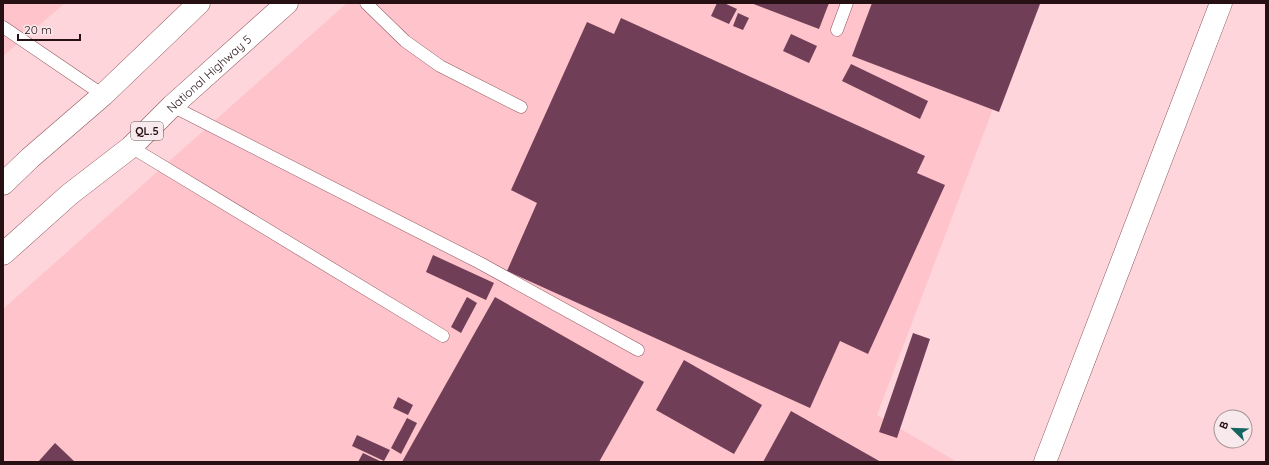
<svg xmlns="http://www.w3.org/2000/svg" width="1269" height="465" viewBox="0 0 1269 465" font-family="Quicksand,sans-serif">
<rect width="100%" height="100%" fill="#fdd5da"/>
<g fill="#fec3cb">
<polygon points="3,3 65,3 3,56"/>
<polygon points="347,3 1033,3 877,415 957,462 3,462 3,309"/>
</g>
<g fill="#703f57">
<polygon points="717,3 724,3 737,9 729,24 711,16"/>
<polygon points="751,3 829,3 819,29"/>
<polygon points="872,3 1038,3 1040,4 999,112 852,56"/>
<polygon points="738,13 749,18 743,30 733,26"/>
<polygon points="621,18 925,156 917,173 945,185 868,354 840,341 810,408 507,271 537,203 511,190 587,22 614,34"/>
<polygon points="791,34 817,46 809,63 783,51"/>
<polygon points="851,64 928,101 920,119 842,81"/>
<polygon points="433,255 494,283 486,300 426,272"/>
<polygon points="467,297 477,303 461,333 451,327"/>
<polygon points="495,297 644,382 599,462 402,462"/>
<polygon points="913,333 930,339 897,438 879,432"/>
<polygon points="684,360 762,405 734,454 656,410"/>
<polygon points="398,397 413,405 408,415 393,408"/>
<polygon points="791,411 881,462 763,462"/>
<polygon points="407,418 417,423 401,454 391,448"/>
<polygon points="357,435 390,450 384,461 352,446"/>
<polygon points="55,443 75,462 38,462"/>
<polygon points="363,453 382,462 358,462"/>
</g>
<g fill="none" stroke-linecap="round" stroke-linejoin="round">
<g stroke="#905760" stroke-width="13">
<g id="service">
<polyline points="366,3 405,41 440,66 521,107"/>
<polyline points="3,27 103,95"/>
<polyline points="837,30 847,3"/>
<polyline points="172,106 480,263 638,350"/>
<polyline points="131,147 443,336"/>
</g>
</g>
<g stroke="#905760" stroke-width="23">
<polyline id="minor" points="1045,462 1221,3"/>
</g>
<g stroke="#905760" stroke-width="23">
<g id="trunk">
<polyline points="3,184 30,158 103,95 199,3"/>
<path id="s1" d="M3 254 70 194 131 147 172 106 287 3"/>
</g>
</g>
<use href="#service" stroke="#fff" stroke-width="12"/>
<use href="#minor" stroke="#fff" stroke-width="22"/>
<use href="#trunk" stroke="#fff" stroke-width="22"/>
</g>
<g text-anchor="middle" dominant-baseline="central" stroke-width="4" stroke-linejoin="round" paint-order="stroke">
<rect fill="#f8eaec" stroke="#665155" stroke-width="1" x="131" y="122" width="32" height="18" rx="3"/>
<g font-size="11" font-weight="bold" fill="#271014">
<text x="147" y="131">QL.5</text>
</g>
<g font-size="12" fill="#271014" stroke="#f8eaec">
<text stroke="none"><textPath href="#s1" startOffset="274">National Highway 5</textPath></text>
</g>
</g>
<rect width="1269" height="465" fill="none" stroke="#271014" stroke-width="8"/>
<g transform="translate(1233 429) rotate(293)"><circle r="19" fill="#f8eaec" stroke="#a49396"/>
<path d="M0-3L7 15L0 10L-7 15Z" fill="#166460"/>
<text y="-6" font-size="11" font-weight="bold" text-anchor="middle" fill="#271014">B</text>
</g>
<path d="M18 34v6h62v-6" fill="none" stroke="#271014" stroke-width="2"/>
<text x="24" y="34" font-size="12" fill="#271014" stroke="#f8eaec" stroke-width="3" paint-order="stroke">20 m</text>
</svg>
